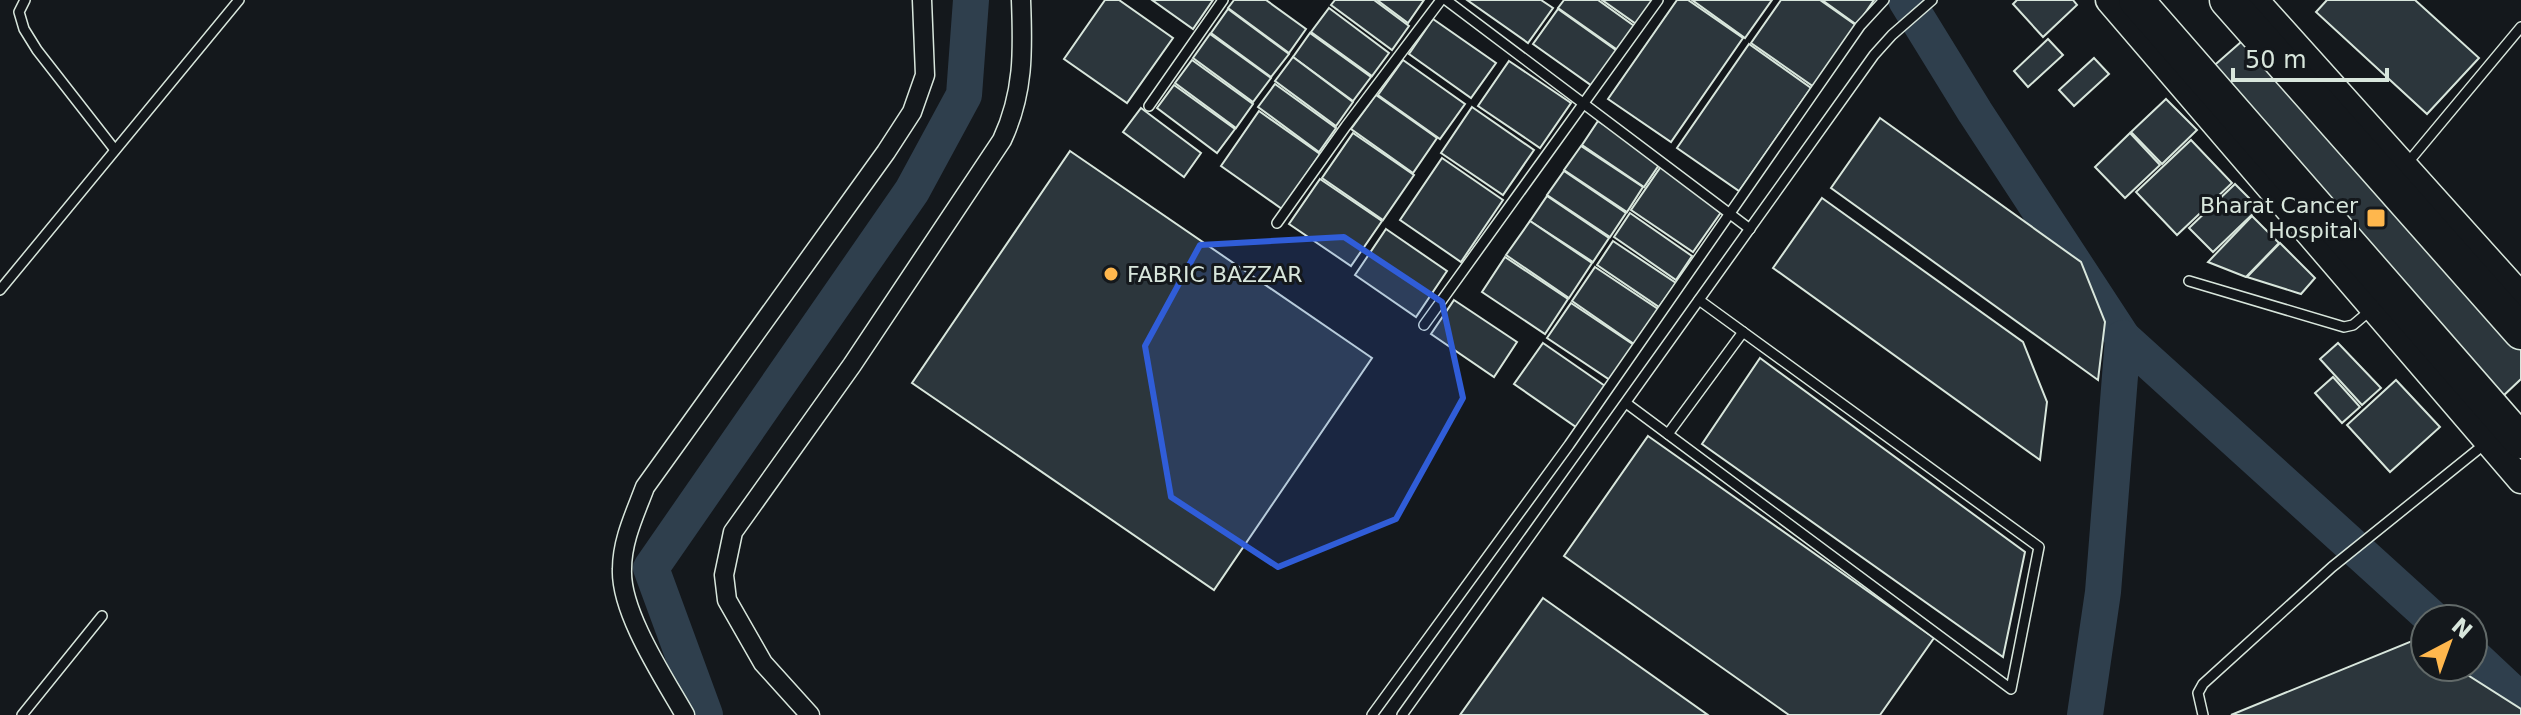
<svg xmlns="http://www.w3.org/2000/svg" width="2521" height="715" viewBox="0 0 2521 715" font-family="'DejaVu Sans',sans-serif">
<rect width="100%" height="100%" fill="#14181c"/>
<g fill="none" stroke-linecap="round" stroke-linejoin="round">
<g stroke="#2f3f4d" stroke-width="36">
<polyline points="1906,0 1975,112 2123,338"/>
<polyline points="2473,656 2521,701"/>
<polyline points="705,715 651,568 912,191 964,95 971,0"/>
<polyline points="2085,715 2103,592 2123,338 2433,619"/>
</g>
</g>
<g fill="#2c363c" stroke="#d8e6dc" stroke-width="2">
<polygon points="1105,0 1119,0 1173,38 1127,103 1064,59"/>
<polygon points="1152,0 1213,0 1193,29"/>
<polygon points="1234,0 1266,0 1306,29 1289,53 1228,8"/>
<polygon points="1335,0 1374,0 1409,26 1392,50 1331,5"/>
<polygon points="1377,0 1424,0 1408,23"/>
<polygon points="1467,0 1541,0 1553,8 1528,43"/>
<polygon points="1564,0 1598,0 1637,28 1619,51 1558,8"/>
<polygon points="1602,0 1652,0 1656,2 1639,26"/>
<polygon points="1677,0 1688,0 1743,38 1671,142 1608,99"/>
<polygon points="1692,0 1772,0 1745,38"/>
<polygon points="1781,0 1820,0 1857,26 1814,87 1751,43"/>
<polygon points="1822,0 1874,0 1857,25"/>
<polygon points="2017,0 2073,0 2077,5 2043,37 2013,4"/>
<polygon points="2327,0 2415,0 2479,58 2427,114 2316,12"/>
<polygon points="1329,8 1389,53 1372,76 1311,32"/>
<polygon points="1228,9 1289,54 1271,77 1211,33"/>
<polygon points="1558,9 1620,53 1595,88 1533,44"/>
<polygon points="1433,19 1496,63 1471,98 1409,54"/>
<polygon points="2257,28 2521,323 2521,379 2502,397 2209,70"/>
<polygon points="1310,33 1371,77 1353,101 1293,57"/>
<polygon points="1210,34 1271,78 1253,102 1193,58"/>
<polygon points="2048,39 2063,55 2028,87 2014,71"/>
<polygon points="1749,44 1811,88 1739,191 1677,148"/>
<polygon points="1293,57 1353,102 1336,126 1275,81"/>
<polygon points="2094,58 2109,74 2074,106 2059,90"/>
<polygon points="1192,60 1253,104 1236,128 1175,83"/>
<polygon points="1403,60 1465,104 1440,139 1378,95"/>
<polygon points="1509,61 1571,103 1540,148 1478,106"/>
<polygon points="1275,84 1336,128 1319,152 1258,107"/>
<polygon points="1174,85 1235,129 1217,153 1157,108"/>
<polygon points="1376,95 1437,138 1413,173 1351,129"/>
<polygon points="2166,99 2197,130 2162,164 2131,132"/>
<polygon points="1472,107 1534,150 1503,195 1441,153"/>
<polygon points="1141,108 1201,153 1184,177 1123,132"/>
<polygon points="1259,111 1320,154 1282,209 1221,166"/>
<polygon points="1880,118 2081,262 2105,322 2098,380 1831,188"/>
<polygon points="1598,121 1661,162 1644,187 1582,145"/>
<polygon points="1353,133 1414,175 1383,220 1322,178"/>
<polygon points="2130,133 2160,165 2125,198 2095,167"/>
<polygon points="2191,140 2232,183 2177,235 2136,192"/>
<polygon points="1581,146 1643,187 1627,212 1564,170"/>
<polygon points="1070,151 1372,358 1214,590 912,383"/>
<polygon points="1442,158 1503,200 1461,262 1400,220"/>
<polygon points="1662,165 1724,208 1693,252 1631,210"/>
<polygon points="1564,171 1626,213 1610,237 1547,195"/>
<polygon points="1320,179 1382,221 1351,266 1289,224"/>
<polygon points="2235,184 2259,208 2213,252 2189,228"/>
<polygon points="1547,196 1609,238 1593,262 1530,221"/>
<polygon points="1822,198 2023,342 2047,402 2040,460 1773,268"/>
<polygon points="1630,213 1692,256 1676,280 1614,237"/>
<polygon points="2252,216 2279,243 2246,277 2208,262"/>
<polygon points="1530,221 1592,263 1569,298 1506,255"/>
<polygon points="1386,229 1447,271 1416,317 1355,275"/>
<polygon points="1613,241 1676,283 1659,307 1597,265"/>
<polygon points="2280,243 2315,278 2301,294 2247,277"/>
<polygon points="1505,257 1568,299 1545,334 1482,292"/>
<polygon points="1595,267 1658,309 1634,344 1572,301"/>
<polygon points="1454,300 1517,342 1494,377 1431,334"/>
<polygon points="1571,303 1634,345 1610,380 1547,338"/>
<polygon points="1543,343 1605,386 1576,427 1514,384"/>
<polygon points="2338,343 2381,388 2362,405 2320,359"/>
<polygon points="1760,358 2025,552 2003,657 1702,444"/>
<polygon points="2333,377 2360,407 2342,423 2315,393"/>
<polygon points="2396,380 2440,427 2390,472 2347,425"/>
<polygon points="1648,436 1934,638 1880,715 1789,715 1564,556"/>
<polygon points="1543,598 1708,715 1460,715"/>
<polygon points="2412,641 2425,649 2425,667 2455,667 2521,709 2521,715 2231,715"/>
</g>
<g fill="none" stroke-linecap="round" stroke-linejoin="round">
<g stroke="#d8e6dc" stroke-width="12">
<g id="lane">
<polyline points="25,0 19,12 24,29 37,50 115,150"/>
<polyline points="1446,0 1750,229"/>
<polyline points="1149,106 1223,0"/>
<polyline points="2405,166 2521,27"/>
<polyline points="1277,223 1346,126 1441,0"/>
<polyline points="2189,281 2344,327 2353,325 2372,309"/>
<polyline points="0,290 239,0"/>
<polyline points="1424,325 1658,0"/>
<polyline points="1626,403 2011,689 2039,547 1699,300"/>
<polyline points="1668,434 1743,332"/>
<polyline points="22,715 102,616"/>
<polyline points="1372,715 1569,445 1860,26 1884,0"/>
<polyline points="1402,715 1874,55 1892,35 1932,0"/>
<polyline points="2203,715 2198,693 2203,684 2332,567 2486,443"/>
</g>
</g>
<g stroke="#d8e6dc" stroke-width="21">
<g id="street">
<path d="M685 715C664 678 620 612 622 569 622 540 635 514 645 487L886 152 912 112 925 75 922 0"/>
<path d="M810 715 763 663 727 600 724 575 733 532 852 365 1002 140C1024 93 1023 51 1021 0"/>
</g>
</g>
<g stroke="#d8e6dc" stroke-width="29">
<g id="secondary">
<polyline points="2109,0 2521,480"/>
<polyline points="2255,0 2521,296"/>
</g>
</g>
<g stroke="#d8e6dc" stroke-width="37">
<g id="highway">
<polyline points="2136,0 2521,441"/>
<polyline points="2227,0 2521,332"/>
</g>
</g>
<use href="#lane" stroke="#14181c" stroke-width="9"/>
<use href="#street" stroke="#14181c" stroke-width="18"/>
<use href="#secondary" stroke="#14181c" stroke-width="26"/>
<use href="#highway" stroke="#14181c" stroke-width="34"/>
</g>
<path fill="#305dd8" fill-opacity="0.2" stroke="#305dd8" stroke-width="6" stroke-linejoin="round" d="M1344 237 1442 302 1463 398 1396 519 1278 567 1171 497 1145 346 1200 245Z"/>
<g fill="#ffb74d" stroke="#14181c" stroke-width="3">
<rect x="2366" y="208" width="20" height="20" rx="4"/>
<circle cx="1111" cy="274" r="8"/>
</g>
<g text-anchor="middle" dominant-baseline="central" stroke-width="6" stroke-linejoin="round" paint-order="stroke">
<g font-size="22" fill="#d8e6dc" stroke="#14181c" text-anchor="end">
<text x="2358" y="205">Bharat Cancer<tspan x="2358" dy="25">Hospital</tspan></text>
<text x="1127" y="274" text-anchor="start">FABRIC BAZZAR</text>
</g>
</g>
<g transform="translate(2449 643) rotate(41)"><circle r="38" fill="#14181c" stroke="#626a69" stroke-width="2"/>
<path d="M0-6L14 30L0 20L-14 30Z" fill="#ffb74d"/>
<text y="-12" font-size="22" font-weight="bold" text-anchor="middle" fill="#d8e6dc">N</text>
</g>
<path d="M2233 68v12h154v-12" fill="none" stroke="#d8e6dc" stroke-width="4"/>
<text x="2245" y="68" font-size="24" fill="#d8e6dc" stroke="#14181c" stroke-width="6" paint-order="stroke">50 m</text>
</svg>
